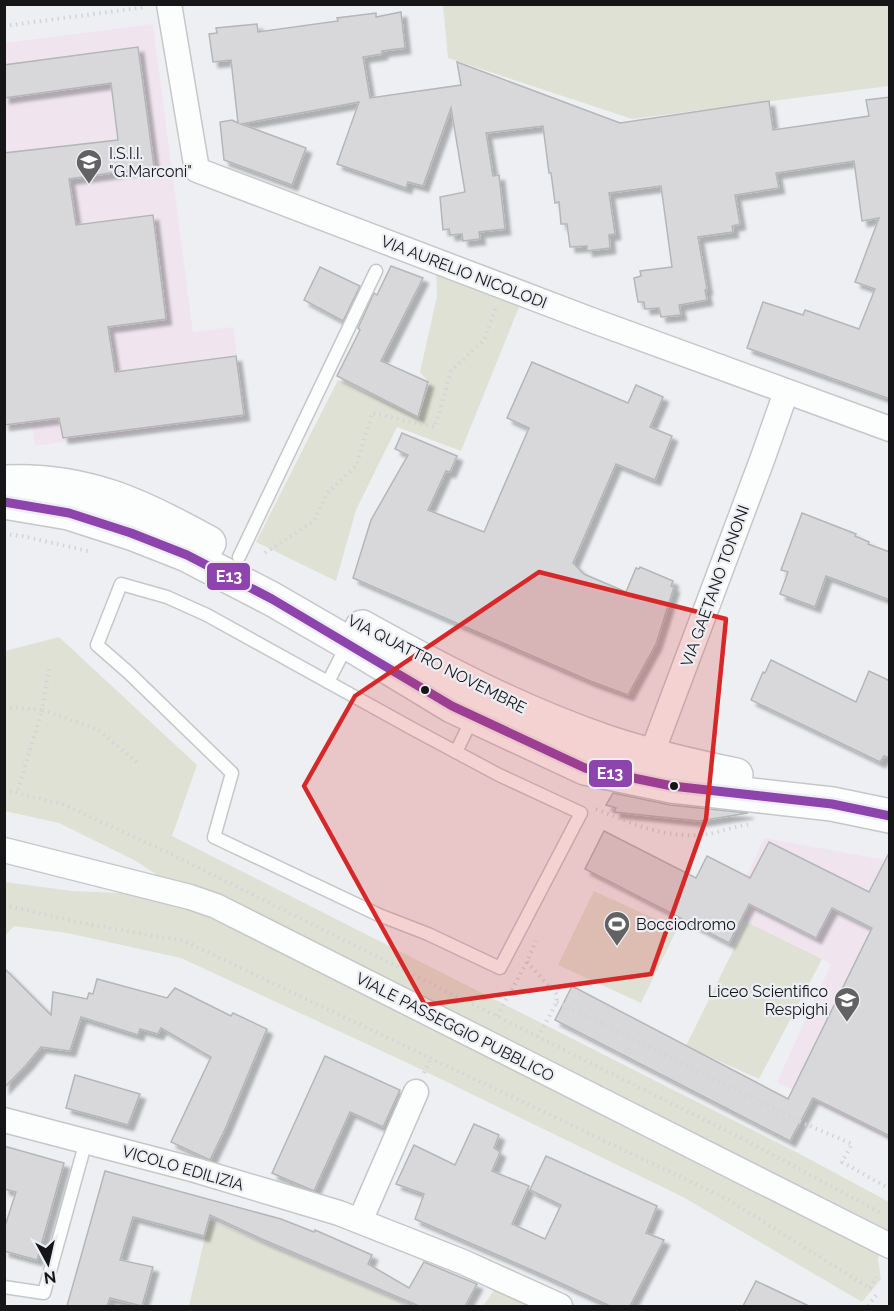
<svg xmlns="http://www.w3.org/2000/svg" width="894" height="1311" viewBox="0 0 894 1311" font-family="Raleway,sans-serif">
<defs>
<filter id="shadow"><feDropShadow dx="5.5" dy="5.5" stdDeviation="1.5" flood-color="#0004"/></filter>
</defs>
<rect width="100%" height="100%" fill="#eeeff2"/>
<g fill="#f0e5ef">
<polygon points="153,24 193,332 233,327 246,417 35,446 32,424 5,428 5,43"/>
<polygon points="764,838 881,859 889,863 889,1140 777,1082 831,964 730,914"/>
</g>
<g fill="#dfe1d5">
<polygon points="443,5 889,5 889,86 632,119 448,58"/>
<polygon points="436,271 521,302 461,451 397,427 356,510 336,581 256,542 338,380 418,417 430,384 420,372 437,296"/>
<polygon points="59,637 197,765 172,836 798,1153 889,1202 889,1235 881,1248 878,1259 881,1279 862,1302 683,1197 412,1065 181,958 67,933 14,926 5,936 5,882 72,891 189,896 136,861 59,823 5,811 5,651"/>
<polygon points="594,891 677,929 641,1003 558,965"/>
<polygon points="747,922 822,959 759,1079 686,1046"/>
<polygon points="209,1220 410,1306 189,1306"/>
<polygon points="495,1289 536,1306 483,1306"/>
</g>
<g fill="#d8d8da" stroke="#b5b6b8" stroke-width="1.5" filter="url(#shadow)">
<polygon points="401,12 405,48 382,51 382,54 363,57 370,98 461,85 457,62 620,123 769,101 773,130 869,116 866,100 890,97 890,399 747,348 763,302 803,315 805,310 859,329 875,289 855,282 879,218 862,221 854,161 776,173 779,188 735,195 740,224 732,226 733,232 698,237 707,289 705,290 707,300 679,305 681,315 661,317 659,308 645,309 644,302 638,302 634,278 641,276 640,271 672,267 661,186 609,193 615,234 609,235 610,248 587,251 587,246 570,247 567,224 561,224 559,202 555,203 551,173 549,173 543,126 486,133 493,176 499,175 505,229 479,232 480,239 463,241 462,234 450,235 449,229 443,230 440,197 465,192 451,108 423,186 408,182 406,188 337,164 359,102 241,124 306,148 292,185 224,160 220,122 232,120 238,123 231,60 213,62 209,34 217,33 216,28 257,24 258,32 338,21 337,18 376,13 376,17"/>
<polygon points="138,47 154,167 69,179 76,225 153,215 166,319 108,327 115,372 236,356 244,415 63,438 59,418 4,425 4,153 118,140 111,83 4,98 4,65"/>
<polygon points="391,266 423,278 381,361 428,382 418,417 337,376 360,330 358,328 374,293 377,295"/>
<polygon points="320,267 360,286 343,321 304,300"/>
<polygon points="532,362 628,403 636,385 663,397 650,427 672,436 655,480 616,464 573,563 584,574 626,592 636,568 639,569 640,567 673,581 671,586 674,587 656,644 628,695 590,681 353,578 371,520 408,455 395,449 402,433 457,456 450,472 446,471 428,510 484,532 529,428 507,418"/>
<polygon points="802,513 856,534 855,536 869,542 868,544 890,552 890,600 826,576 815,607 780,594 788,572 781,570"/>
<polygon points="771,660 856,702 869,671 890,681 890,758 884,756 880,762 751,700 763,672 765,673"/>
<polygon points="613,793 670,805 748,813 699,821 614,812 616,808 606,805"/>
<polygon points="604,831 696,878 707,856 750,878 769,842 869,892 890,851 890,1136 813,1098 790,1141 555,1020 572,986 788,1099 872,928 832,908 816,938 749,904 729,943 585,869"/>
<polygon points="4,968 51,1015 53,992 87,999 89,993 93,994 97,979 167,998 175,988 231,1016 233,1013 267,1029 226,1127 210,1160 171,1142 211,1057 161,1028 158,1034 140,1029 138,1035 81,1017 70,1051 41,1047 27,1064 4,1088"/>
<polygon points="325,1056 400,1090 383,1127 350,1112 314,1191 272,1173"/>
<polygon points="75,1075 140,1094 128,1125 66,1108"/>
<polygon points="474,1124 499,1135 494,1148 500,1152 492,1171 529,1186 512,1224 545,1239 561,1205 530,1190 546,1156 657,1206 646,1233 664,1240 630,1306 610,1306 541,1274 415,1219 424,1194 396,1184 414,1145 455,1165"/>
<polygon points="4,1146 64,1163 37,1260 4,1251 4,1229 16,1192 4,1189"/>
<polygon points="105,1171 281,1219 314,1232 315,1230 372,1255 368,1264 409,1288 424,1262 477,1284 465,1306 419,1306 264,1240 210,1215 204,1236 133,1217 120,1260 153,1267 142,1306 110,1298 107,1306 67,1306"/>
<polygon points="756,1281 809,1306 743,1306"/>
</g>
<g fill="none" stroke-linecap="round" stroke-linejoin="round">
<g stroke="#c7c7c9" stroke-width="15">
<g id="lane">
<polyline points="239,557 376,271"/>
<polygon points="121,584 167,597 207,615 413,729 499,775 581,813 500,968 428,934 379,915 214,837 232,773 129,673 97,645"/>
<polyline points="328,682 348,643"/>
<polyline points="456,752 473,717"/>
<polyline points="4,1287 44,1293 86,1141"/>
</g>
</g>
<g stroke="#c7c7c9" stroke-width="27">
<g id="street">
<polyline points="169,4 197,170 594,321 890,429"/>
<polyline points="646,769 762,460 786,392"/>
<polyline points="4,850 190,897 216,906 890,1246"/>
<polyline points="4,1120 195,1170 339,1213 463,1262 560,1306"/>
<polyline points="360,1221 416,1092"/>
</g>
</g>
<g stroke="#c7c7c9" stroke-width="36">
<g id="secondary">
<path d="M4 482C84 478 141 505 209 543"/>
<polyline points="4,502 69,513 131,533 187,555 272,599 348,643 452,706 585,768 672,786 832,804 890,816"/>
<path d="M362 627C441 671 522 713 607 742 649 756 693 766 736 775"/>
</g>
</g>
<g stroke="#d4d4d4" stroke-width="4" stroke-dasharray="1.5 4.5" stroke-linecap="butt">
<polyline points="4,26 146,7"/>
<polyline points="4,534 22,536 92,552"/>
<polyline points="265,553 314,521 327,493 356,466 372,413 435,427 451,371 484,340 496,307"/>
<polyline points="49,669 42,710 97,729 140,765"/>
<polyline points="4,707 42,710 17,793"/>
<polyline points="4,790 62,804 165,851 745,1140 883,1214"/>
<path d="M596 809C633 824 668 840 709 834 723 831 737 826 751 824"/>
<polyline points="4,905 82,923 184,941 727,1199 873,1290"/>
<polyline points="527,962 556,994 557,1002 538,1037"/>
<polyline points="557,1002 803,1123 852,1144 842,1162 890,1189"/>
<polyline points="497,1016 527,962 536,941"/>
<polyline points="424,1073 431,1058"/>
<polyline points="870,1288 877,1277"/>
<polyline points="868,1306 878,1293"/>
</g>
<use href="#lane" stroke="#fcfdfd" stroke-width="12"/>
<use href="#street" stroke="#fcfdfd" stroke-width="24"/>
<use href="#secondary" stroke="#fcfdfd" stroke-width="33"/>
<g stroke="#edeef3" stroke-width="14">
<polyline id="bus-1" points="4,502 69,513 131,533 187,555 272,599 452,706 585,768 672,786 832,804 890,816"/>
</g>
<use href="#bus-1" stroke="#8e44ad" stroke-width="9"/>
</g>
<path fill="#d62828" fill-opacity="0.2" stroke="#d62828" stroke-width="4.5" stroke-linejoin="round" d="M539 572 726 619 706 819 651 974 425 1005 304 786 355 696Z"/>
<defs>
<g id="school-pin" transform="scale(1.35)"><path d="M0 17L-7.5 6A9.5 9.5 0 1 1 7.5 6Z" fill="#626264" stroke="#edeef3"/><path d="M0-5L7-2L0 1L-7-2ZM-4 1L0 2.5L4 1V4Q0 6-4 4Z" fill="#fff"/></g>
<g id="stadium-pin" transform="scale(1.35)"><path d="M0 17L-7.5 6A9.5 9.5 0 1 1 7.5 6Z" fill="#626264" stroke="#edeef3"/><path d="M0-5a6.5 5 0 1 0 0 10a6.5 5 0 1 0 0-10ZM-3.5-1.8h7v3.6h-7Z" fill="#fff"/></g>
</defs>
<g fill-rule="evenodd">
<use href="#school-pin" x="89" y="162"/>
<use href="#stadium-pin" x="617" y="924"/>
<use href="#school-pin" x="847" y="1000"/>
</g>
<g fill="#161618" stroke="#edeef3" stroke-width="2">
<circle cx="425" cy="690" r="5"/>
<circle cx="674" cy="786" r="5"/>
</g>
<g text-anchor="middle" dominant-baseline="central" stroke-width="4.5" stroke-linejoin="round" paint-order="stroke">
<g font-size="16" fill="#161618" stroke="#edeef3" text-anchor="start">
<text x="109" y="153">I.S.I.I.<tspan x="109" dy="18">"G.Marconi"</tspan></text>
<text x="636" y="924">Bocciodromo</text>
<text x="828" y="991" text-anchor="end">Liceo Scientifico<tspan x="828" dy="18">Respighi</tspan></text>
</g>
<g font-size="16" fill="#161618" stroke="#edeef3">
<text transform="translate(464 272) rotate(21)">VIA AURELIO NICOLODI</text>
<text transform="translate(715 586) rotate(-70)">VIA GAETANO TONONI</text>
<text transform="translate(437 664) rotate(27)">VIA QUATTRO NOVEMBRE</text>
<text transform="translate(455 1027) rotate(27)">VIALE PASSEGGIO PUBBLICO</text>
<text transform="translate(183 1168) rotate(16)">VICOLO EDILIZIA</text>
</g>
</g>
<g stroke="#edeef3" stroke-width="2">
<rect x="206" y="562" width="45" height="29" rx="6" fill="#8e44ad"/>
<rect x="588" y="759" width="45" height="29" rx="6" fill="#8e44ad"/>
</g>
<g font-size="16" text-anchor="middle" font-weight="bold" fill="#fff">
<text x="229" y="582">E13</text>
<text x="610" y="779">E13</text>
</g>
<rect width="894" height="1311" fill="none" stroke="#161618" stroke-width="12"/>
<g transform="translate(48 1263) rotate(172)" stroke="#edeef3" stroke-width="4.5" paint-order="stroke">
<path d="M0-4.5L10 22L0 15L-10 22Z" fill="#161618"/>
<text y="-9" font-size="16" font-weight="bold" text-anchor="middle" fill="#161618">N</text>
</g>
</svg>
